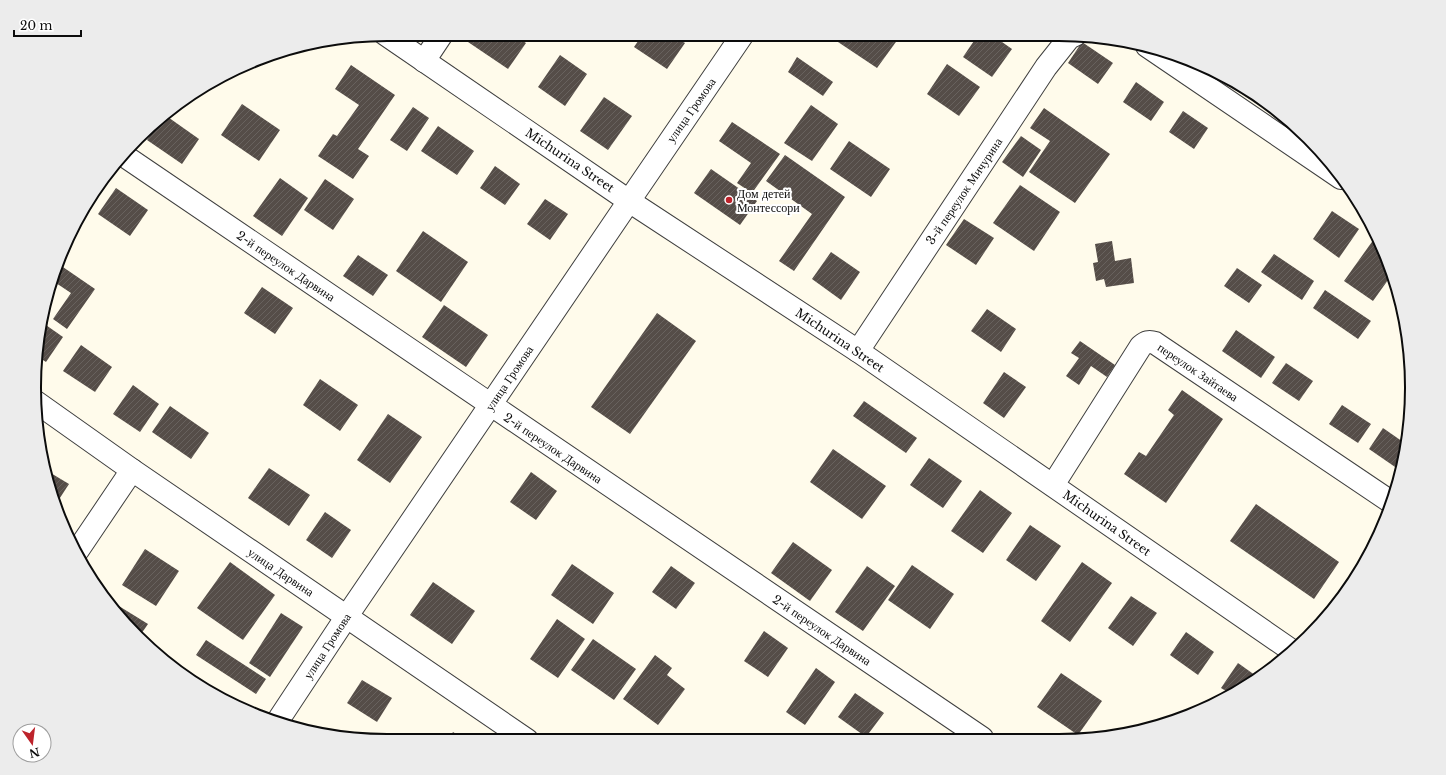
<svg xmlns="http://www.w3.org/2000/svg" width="1446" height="775" viewBox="0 0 1446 775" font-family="'Libre Baskerville',serif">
<defs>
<pattern id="building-hatch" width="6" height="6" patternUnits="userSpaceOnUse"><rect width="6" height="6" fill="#554d48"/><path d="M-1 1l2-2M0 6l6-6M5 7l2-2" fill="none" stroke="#68625e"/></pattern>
</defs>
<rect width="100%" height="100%" fill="#fffbeb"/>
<g fill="url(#building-hatch)">
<polygon points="473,34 512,34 526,43 508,69 468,42"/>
<polygon points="643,34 671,34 685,43 667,69 634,47"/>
<polygon points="839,34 901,35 877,68 835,40"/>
<polygon points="978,35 992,35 1012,49 992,77 963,57"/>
<polygon points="1082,42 1113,63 1098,84 1068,63"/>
<polygon points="560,55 587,74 565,106 538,87"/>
<polygon points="797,57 833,82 823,96 788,72"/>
<polygon points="947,64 980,87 959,116 927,94"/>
<polygon points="351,65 395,95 358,149 369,156 353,179 318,156 333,134 337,136 359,105 335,89"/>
<polygon points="1136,82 1164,102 1151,121 1123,102"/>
<polygon points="604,97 632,116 608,150 580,131"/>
<polygon points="242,104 280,130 259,161 221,135"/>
<polygon points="811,105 838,124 812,161 784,143"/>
<polygon points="413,107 429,118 407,151 390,140"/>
<polygon points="1044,108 1110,154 1075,203 1029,172 1050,141 1030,128"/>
<polygon points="1183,111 1208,128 1194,149 1169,132"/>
<polygon points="1278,111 1295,127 1294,127 1275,115"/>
<polygon points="165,115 199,139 182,164 147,140"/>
<polygon points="732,122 780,154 752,193 737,183 751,163 719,141"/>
<polygon points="438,126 474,151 457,175 421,151"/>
<polygon points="1021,136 1041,150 1023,177 1002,162"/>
<polygon points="849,141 890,169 871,197 830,169"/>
<polygon points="785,155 845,197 794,271 779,261 812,214 766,181"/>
<polygon points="495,166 520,184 505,205 480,188"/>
<polygon points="711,169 757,201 740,225 694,193"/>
<polygon points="280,178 308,198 282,236 253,216"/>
<polygon points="325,179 354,199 333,230 304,210"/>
<polygon points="1020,185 1060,212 1034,251 993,223"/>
<polygon points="116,188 148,210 130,236 98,214"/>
<polygon points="545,199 568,214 550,240 527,224"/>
<polygon points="1332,211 1359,229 1339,258 1313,239"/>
<polygon points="964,219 994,238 976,265 946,245"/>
<polygon points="423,231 468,262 441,302 396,271"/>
<polygon points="1374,239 1379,242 1393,273 1373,301 1344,281"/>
<polygon points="1112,241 1115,261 1131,258 1134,283 1106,287 1104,279 1096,281 1093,263 1098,262 1095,244"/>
<polygon points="831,252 860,272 841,300 812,279"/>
<polygon points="1274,254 1314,281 1302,300 1261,272"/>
<polygon points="358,255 388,275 373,296 343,276"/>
<polygon points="60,265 95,289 67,329 53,319 71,293 53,281"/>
<polygon points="1237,268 1262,285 1249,303 1224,286"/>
<polygon points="262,287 293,308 275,334 244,313"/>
<polygon points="1325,290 1371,321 1358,339 1313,308"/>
<polygon points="444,305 488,335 466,367 422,337"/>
<polygon points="987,309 1016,329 1001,352 971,331"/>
<polygon points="657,313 696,341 630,434 591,407"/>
<polygon points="43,323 63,337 46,362 40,358"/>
<polygon points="1236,330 1275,357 1261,378 1222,351"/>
<polygon points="1080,341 1115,365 1107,377 1091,366 1079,385 1066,376 1079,358 1071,353"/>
<polygon points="81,345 112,367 95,392 63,371"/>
<polygon points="1286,363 1313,381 1299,401 1272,383"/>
<polygon points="1004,372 1026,387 1004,418 983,403"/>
<polygon points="320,379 358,405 340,431 303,405"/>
<polygon points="133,385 159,404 140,432 113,414"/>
<polygon points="1182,390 1223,419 1166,503 1124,474 1139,452 1146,456 1174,415 1168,410"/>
<polygon points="864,401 917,438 906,453 853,416"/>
<polygon points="1342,405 1371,424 1358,443 1329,424"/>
<polygon points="170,406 209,433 191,459 152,432"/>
<polygon points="388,414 422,437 390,483 357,460"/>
<polygon points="1383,428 1406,444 1403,463 1398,469 1369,449"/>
<polygon points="833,449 886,486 862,519 810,482"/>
<polygon points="929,458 962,481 943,508 910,485"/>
<polygon points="269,468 310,495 289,526 248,498"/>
<polygon points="49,472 69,484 56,504"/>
<polygon points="531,472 557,491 536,520 510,502"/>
<polygon points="980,490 1012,513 983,553 951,531"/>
<polygon points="1256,504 1339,562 1314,599 1230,541"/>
<polygon points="325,512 351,530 332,558 306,540"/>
<polygon points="1030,525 1061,546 1036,581 1006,560"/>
<polygon points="793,542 832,570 810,601 771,573"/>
<polygon points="145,549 179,571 156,606 122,585"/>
<polygon points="230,562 275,595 243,640 197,608"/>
<polygon points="1082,562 1112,583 1070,642 1041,621"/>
<polygon points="572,564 614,593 593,624 551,595"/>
<polygon points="912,565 954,594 930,629 888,600"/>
<polygon points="671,566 695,583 676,609 652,592"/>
<polygon points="867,566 895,586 863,631 835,612"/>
<polygon points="433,582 475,611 452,644 410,615"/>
<polygon points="1131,596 1157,613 1133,646 1108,628"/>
<polygon points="114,603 148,624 139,637 122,621 112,605"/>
<polygon points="281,613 303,627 270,677 249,663"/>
<polygon points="557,619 585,639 558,678 530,659"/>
<polygon points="764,631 788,648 768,677 744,661"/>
<polygon points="1186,632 1214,652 1198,675 1170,655"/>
<polygon points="593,639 636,669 614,700 571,670"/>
<polygon points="206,640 266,679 256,694 196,655"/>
<polygon points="655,655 672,668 667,675 685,689 658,725 623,699"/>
<polygon points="1238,663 1259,678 1231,694 1221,688"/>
<polygon points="816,668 835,682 805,725 786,712"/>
<polygon points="1061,673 1102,701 1078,735 1037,707"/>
<polygon points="362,680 392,698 377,722 347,703"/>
<polygon points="855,693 884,713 866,737 838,717"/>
<polygon points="453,732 464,739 463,740 448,740"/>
</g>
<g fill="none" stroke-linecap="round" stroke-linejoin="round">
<g stroke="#3f3f3f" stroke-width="24">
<g id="minor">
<polyline points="385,34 629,201 858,351 1291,650"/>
<polyline points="1147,46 1341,178"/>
<polyline points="424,61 442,34"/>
<polyline points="126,157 982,738"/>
<polyline points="858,351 1046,67 1069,38 1075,35"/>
<polyline points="36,402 132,470 527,740"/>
<path d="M1053 485 1141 346C1146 342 1149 341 1155 343L1391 502"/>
<polyline points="78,550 132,470"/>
<polyline points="277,722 347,616 629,201 743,34"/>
</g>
</g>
<use href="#minor" stroke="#fff" stroke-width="22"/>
</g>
<circle fill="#bd232b" stroke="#fff" stroke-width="1.5" cx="729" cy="200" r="4"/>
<g text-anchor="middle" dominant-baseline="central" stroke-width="4" stroke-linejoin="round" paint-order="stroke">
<g font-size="12" fill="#0c0c0c" stroke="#fff">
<text transform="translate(691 110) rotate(-55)">улица Громова</text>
<text transform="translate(570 160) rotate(34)">Michurina Street</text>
<text transform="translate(964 191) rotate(-56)">3-й переулок Мичурина</text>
<text transform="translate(286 266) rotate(34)">2-й переулок Дарвина</text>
<text transform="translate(840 340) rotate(34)">Michurina Street</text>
<text transform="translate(1198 372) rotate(34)">переулок Зайтаева</text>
<text transform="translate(509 378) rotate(-56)">улица Громова</text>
<text transform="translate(553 448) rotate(34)">2-й переулок Дарвина</text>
<text transform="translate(1107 523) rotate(35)">Michurina Street</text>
<text transform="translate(281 572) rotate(34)">улица Дарвина</text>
<text transform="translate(822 630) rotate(34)">2-й переулок Дарвина</text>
<text transform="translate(327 646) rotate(-57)">улица Громова</text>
</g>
<g font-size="12" fill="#0c0c0c" stroke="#fff" text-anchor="start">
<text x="737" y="193">Дом детей<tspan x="737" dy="14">Монтессори</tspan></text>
</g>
</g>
<path d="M0 0H1446V775H0ZM387 41H1059A346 346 0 0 1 1405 387V388A346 346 0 0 1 1059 734H387A346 346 0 0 1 41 388V387A346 346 0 0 1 387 41Z" fill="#ececec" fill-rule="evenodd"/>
<path fill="none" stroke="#0c0c0c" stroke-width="2" d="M387 41H1059A346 346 0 0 1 1405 387V388A346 346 0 0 1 1059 734H387A346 346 0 0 1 41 388V387A346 346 0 0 1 387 41Z"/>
<g transform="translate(32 743) rotate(166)"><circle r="19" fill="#ffffff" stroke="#9e9e9e"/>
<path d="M0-3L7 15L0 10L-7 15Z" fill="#bd232b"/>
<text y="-6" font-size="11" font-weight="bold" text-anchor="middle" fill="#0c0c0c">N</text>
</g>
<path d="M14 30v6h67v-6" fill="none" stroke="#0c0c0c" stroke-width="2"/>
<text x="20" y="30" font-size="12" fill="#0c0c0c" stroke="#ffffff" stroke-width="3" paint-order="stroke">20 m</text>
</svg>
